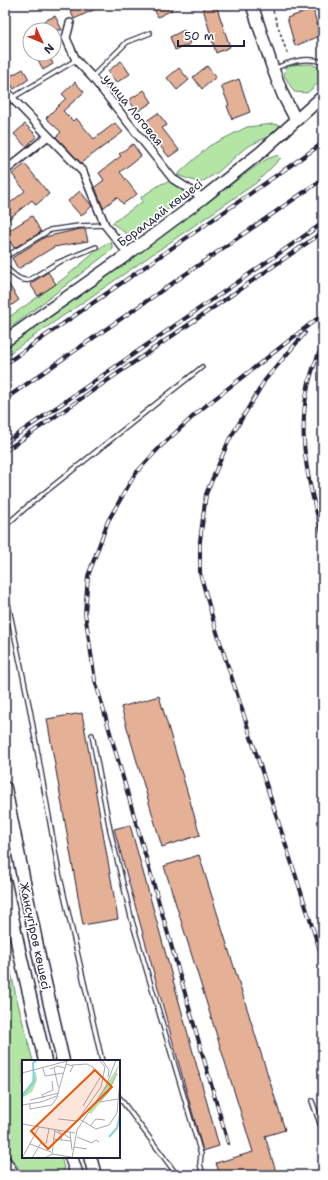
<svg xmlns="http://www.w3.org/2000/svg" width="328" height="1180" viewBox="0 0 328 1180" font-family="'Shantell Sans',sans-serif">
<rect width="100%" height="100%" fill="#fff"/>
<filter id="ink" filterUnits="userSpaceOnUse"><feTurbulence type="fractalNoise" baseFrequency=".025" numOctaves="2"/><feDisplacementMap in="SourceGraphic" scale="8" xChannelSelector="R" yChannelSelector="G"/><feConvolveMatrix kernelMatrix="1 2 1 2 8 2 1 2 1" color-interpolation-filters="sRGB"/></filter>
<g filter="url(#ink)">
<g fill="#b3e5a5" stroke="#6a8470">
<polygon points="312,64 323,70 323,79 307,93 294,92 284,75 287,65"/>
<polygon points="273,124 280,125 273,134 245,148 217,173 200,183 177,175 209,146 247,127"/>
<polygon points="278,155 281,158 256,183 5,356 5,347 162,236 246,173 267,159"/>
<polygon points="171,181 180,189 189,194 147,225 128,235 112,223 142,202 141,197 161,184"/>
<polygon points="111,242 113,249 5,332 5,320 63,279 105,244"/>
<polygon points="5,943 16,996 33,1061 23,1061 23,1157 61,1157 66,1175 24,1175 5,1150"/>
</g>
<g fill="#e4b196" stroke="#22223b">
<polygon points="68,5 104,5 74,19"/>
<polygon points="152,5 170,5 172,10 158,17"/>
<polygon points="202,5 216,5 230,47 216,53"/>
<polygon points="313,9 320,36 295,46 287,18"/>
<polygon points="55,16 62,30 46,30 42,22"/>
<polygon points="184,30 190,44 175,50 170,37"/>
<polygon points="43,54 48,54 53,64 43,70 37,57"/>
<polygon points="121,61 130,74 116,83 108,71"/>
<polygon points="207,66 216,77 202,89 193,77"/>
<polygon points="179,68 189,80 177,90 167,78"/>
<polygon points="23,69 29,79 14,89 7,78"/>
<polygon points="239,79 250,112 232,119 227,106 229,105 221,86"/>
<polygon points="75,82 84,92 63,111 73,121 76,118 94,139 115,123 123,132 81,163 56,137 61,132 46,118 66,98 62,94"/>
<polygon points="144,90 152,102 137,112 129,100"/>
<polygon points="158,113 167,125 162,128 179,150 169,157 142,124"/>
<polygon points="25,124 37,136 26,147 14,134"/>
<polygon points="133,144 141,156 120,172 137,194 123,204 117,197 103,208 95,187 104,180 99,173 121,156 119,154"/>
<polygon points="25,164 49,194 36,205 32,200 5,222 5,207 25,191 12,174"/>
<polygon points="80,191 92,206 81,216 68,201"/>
<polygon points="32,216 41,232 14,248 5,233"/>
<polygon points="80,229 85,229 88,241 54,247 18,269 12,258 45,237"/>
<polygon points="48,272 56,284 38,296 30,284"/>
<polygon points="5,279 19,300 5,310"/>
<polygon points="159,696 200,835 162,847 121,707"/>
<polygon points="82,713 118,919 83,925 47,719"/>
<polygon points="130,825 219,1146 203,1151 114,829"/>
<polygon points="199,855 285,1130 265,1136 277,1175 220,1175 216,1163 253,1152 164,866"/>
</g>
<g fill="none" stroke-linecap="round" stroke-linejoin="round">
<g stroke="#22223b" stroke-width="6">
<g id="lane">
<path d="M274 69C291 61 305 57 323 62"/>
<polyline points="92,77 127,42 150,33"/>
<polyline points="5,103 12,98 76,60"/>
<polyline points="5,254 7,256 50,230 79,226 105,225"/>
<path d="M5 267C12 272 19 282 29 280L57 263 96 247"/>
<polyline points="5,526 29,505 202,367"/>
<polyline points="5,589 30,710 59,873 102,1061"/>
<polyline points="92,735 110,830 132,921 201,1154 200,1164 203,1175"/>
<polyline points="119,1097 177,1175"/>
<polyline points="312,1101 323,1132"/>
</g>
</g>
<g stroke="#22223b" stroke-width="10">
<g id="street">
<polyline points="70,23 66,38 76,60 92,77 173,179 203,198"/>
<polyline points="5,88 12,98 83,172 105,225 128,254"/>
<polyline points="5,171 48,136"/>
<polyline points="5,1158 16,1175"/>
</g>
</g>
<g stroke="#22223b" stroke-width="14">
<g id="secondary">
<polyline points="252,5 273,69 283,95 296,120"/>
<polyline points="5,341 128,254 203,198 261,152 323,96"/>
</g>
</g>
<g stroke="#22223b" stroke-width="15">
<g id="primary">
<polyline points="5,788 40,961 63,1061"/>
<polyline points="5,883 19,950 45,1061"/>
<polyline points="71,1157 77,1175"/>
<polyline points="90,1157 95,1175"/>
</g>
</g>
<polyline stroke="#22223b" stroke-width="1.5" stroke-dasharray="3 3" stroke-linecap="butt" points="271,5 288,56"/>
<use href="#lane" stroke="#fff" stroke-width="3.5"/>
<use href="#street" stroke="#fff" stroke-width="7"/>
<use href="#secondary" stroke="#fff" stroke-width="11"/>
<use href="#primary" stroke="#fff" stroke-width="12"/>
<g stroke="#22223b" stroke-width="4">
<g id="rail">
<polyline points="305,333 265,380 229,440 206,494 200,541 200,573 214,623 323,960"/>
<path d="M323 345C291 407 304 472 323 535"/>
<polyline points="5,364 323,143"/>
<polyline points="5,399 323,179"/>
<polyline points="5,443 323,223"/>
<polyline points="5,451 323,232"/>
<polyline points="228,1143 95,680 85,613 88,576 108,521 135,474 159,448 199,411 323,314"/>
</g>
</g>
<use href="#rail" stroke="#fff" stroke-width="2.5" stroke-dasharray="8" stroke-linecap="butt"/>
</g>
</g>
<g text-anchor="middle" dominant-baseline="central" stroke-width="3.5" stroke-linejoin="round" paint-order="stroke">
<g font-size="12" fill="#22223b" stroke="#fff">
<text transform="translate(133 110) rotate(51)">улица Логовая</text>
<text transform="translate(160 213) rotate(-37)">Боралдай көшесі</text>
<text transform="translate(35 936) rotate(78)">Жансүгіров көшесі</text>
</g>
</g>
<g transform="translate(22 1060)">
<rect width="98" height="98" fill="#fff"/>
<path d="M98 3 88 30 69 54 67 53ZM14 12 15 20 10 32 0 38V34L10 21 11 13Z" fill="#b3e5a5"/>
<path fill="none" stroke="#86cfe7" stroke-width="2" d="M0 36 12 22 11 3 15 0M87 77 95 68 98 55"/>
<path fill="none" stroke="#a7a7b1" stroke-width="1" d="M80 0 87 10 86 17M44 4 51 6 48 12M50 5 65 4 72 8 69 15M21 8 23 16 41 13M32 8 36 26 38 28M28 9 36 6 43 8M0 13 49 0M95 13 86 33 78 42 96 39M21 38 20 35 31 30 30 21M8 40 37 33M8 44V49L30 45 36 36M0 45 19 42 35 36 45 1M61 46 79 16 72 10M36 59 55 61 79 27 83 7 77 0M57 59 74 69 87 65 95 53 98 20M0 64 53 73M68 66 74 59 83 60M33 71 40 75 39 80M36 71 48 78M48 72 50 90M55 77 70 83 74 80 77 82M31 79 49 81M8 84 29 92M24 84 27 69M52 87 65 89M30 94 33 70M0 98 17 67M10 98 19 83M23 98 30 94 49 97M50 98 55 70 84 26 94 0"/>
<path fill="#e8590c" fill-opacity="0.15" stroke="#e8590c" stroke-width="2" d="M73 10 90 27 26 89 9 71Z"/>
<rect width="98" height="98" fill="none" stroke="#22223b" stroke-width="2"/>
</g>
<rect width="328" height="1180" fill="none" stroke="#fff" stroke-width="20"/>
<rect x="10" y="10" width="308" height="1160" fill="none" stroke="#22223b" stroke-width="1.5" filter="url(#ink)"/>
<g transform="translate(42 42) rotate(134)"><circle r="19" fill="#ffffff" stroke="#a7a7b1"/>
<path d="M0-3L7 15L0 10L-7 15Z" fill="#c8321e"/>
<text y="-6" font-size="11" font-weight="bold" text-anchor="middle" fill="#22223b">N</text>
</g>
<path d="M178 40v6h66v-6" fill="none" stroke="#22223b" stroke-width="2"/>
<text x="184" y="40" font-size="12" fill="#22223b" stroke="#ffffff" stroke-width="3" paint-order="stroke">50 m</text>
</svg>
